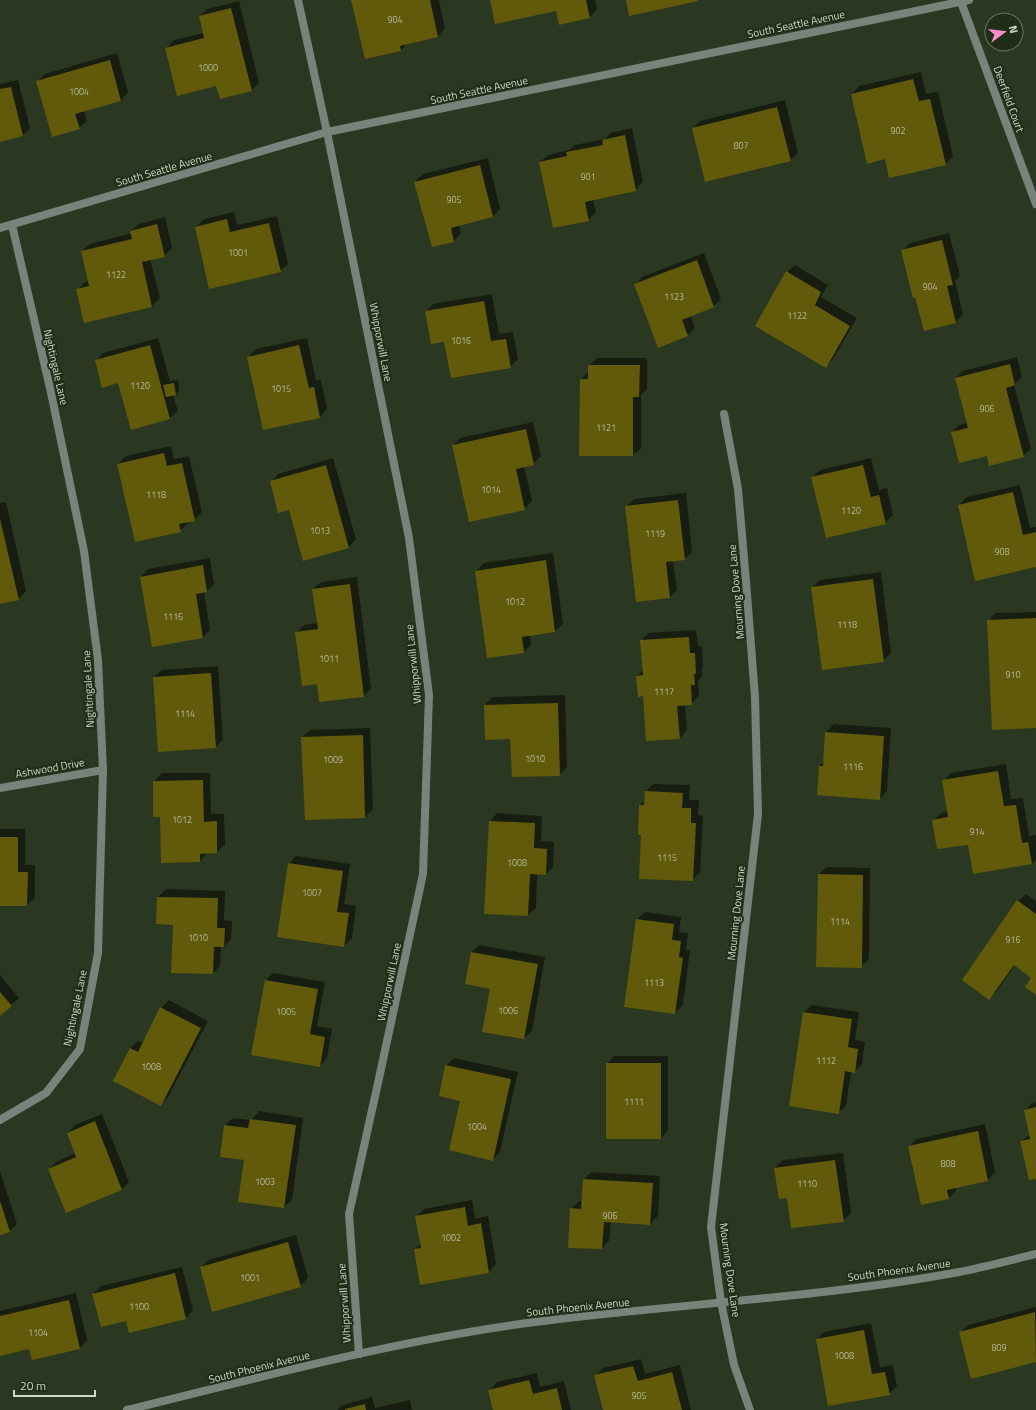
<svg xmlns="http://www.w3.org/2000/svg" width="1036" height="1410" viewBox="0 0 1036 1410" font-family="'Titillium Web',sans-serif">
<rect width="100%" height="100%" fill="#2b3821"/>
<g fill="#0007">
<polygon points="352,0 439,0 445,29 438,36 407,44 401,50"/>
<polygon points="491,0 595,0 597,9 590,17 557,10"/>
<polygon points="239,1 259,83 252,90 217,85 167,48 174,40 204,33 200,16 207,9"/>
<polygon points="117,53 128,92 121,100 84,111 87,121 79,128 38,81 45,74"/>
<polygon points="921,72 926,94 938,92 953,156 945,164 886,158 852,94 859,86"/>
<polygon points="18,80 30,128 23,135 0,141 0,84"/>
<polygon points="785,100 798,153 790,160 693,128 700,121"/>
<polygon points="632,128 643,182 635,190 593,199 596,212 588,220 540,162 548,155 569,150 575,145 605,139 611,133"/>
<polygon points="488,158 500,209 493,216 459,225 461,233 454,241 415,182 423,174"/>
<polygon points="234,212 237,225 277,216 288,264 280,271 196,227 204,219"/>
<polygon points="165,217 172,248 164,256 150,259 160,298 152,306 85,322 78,290 85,282 89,281 82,251 90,244 132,233 131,231 139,224"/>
<polygon points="949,233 960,276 955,281 963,314 956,322 903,251 910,243"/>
<polygon points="704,253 721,299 714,306 690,315 695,328 688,335 635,285 642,277"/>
<polygon points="795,265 828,285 821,297 857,318 833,359 825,367 787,272"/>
<polygon points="492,294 499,334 513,332 518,359 510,367 445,341 426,312 433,304"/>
<polygon points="158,338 170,381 178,380 179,391 176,394 173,395 178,411 170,418 132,429 119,382 96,361 103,353"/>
<polygon points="307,338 316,381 321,380 327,409 320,417 248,357 256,349"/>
<polygon points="1017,357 1022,377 1014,385 1031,449 1023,456 952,432 959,425 967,423 956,378 963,371"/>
<polygon points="597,358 647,358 647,389 641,395 641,448 633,455 581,379 588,372 589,366"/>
<polygon points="533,422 541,456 533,464 524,466 532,501 524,509 453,445 460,438"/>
<polygon points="171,446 174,459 189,456 202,512 194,520 187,521 188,523 180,531 118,464 126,456"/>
<polygon points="333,458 356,539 349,547 304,560 289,508 271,482 278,474"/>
<polygon points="871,458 879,490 887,488 893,515 885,523 812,477 820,470"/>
<polygon points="1020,485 1030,528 1036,527 1036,566 959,505 967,497"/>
<polygon points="686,493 692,552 685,559 673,561 677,590 670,597 626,507 634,499"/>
<polygon points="6,502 26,591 19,599 0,603 0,503"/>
<polygon points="553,553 563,624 555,631 530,635 531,645 524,652 476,571 484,563"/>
<polygon points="210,558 214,584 207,591 204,592 210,630 203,637 153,646 141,577 148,569"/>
<polygon points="881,572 891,653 883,661 812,587 820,580"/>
<polygon points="357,577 371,688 364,696 320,701 317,683 296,633 304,625 318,623 313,589 321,582"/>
<polygon points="1036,612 1036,727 988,621 995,613"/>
<polygon points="696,630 698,646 702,646 703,665 702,667 702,676 698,681 699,696 691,704 685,705 687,730 680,738 643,695 637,676 643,670 641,641 648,633"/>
<polygon points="218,666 223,740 215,747 154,677 162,670"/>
<polygon points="565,695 567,767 559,775 511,738 485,705 492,697"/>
<polygon points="834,724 891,728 887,791 880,799 818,794 820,766 824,762 826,732"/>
<polygon points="370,728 373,809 365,817 302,737 310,730"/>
<polygon points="1006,764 1011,799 1023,798 1029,836 1036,835 1036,859 1032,864 968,843 933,821 941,813 948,812 944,781 951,773"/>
<polygon points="162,773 210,773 211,814 224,814 225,845 217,852 207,853 200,861 161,816 154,781"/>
<polygon points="653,784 690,785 689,800 699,800 698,815 703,816 700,873 692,880 642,834 640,805 646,800 646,791"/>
<polygon points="497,813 542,816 541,841 554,842 553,867 546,874 537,874 536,908 528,915 485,914 490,821"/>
<polygon points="0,829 25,829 25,865 35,865 35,898 27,905 0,905"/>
<polygon points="296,856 350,864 344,904 356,906 352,938 344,946 289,864"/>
<polygon points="827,867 870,868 869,959 861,967 819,874"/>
<polygon points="166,889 225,891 224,920 232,921 231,939 224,946 221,946 220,966 213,973 174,924 157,924 158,897"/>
<polygon points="1026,894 1036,901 1036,994 1032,977 1015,965 997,991 989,998 1018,901"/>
<polygon points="645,912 681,917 679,932 688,933 686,950 690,950 683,1005 675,1013 637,919"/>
<polygon points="479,945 545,957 532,1031 524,1038 491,988 472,952"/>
<polygon points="273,973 325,982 317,1026 332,1029 327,1058 320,1066 266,980"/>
<polygon points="0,975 19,998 0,1015"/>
<polygon points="169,1000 208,1021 168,1097 161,1105 130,1048 138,1041 143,1043 161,1008"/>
<polygon points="812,1005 859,1012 855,1040 865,1042 862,1064 854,1072 851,1071 846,1106 838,1113 804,1012"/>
<polygon points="614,1056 668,1056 668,1130 661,1138 607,1064"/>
<polygon points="454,1058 518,1072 500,1152 493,1159 461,1100 446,1066"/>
<polygon points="1036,1102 1036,1178 1021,1142 1030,1134 1025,1111 1032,1103"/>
<polygon points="259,1111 303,1118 292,1200 284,1207 245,1160 221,1156 225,1125 233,1118 251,1120"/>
<polygon points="102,1114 129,1182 122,1189 67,1212 49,1169 56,1162 76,1153 68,1133 75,1125"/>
<polygon points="985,1124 995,1172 988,1180 956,1187 956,1191 949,1198 909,1146 917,1139"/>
<polygon points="843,1153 851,1213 843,1221 788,1196 775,1168 783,1160"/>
<polygon points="0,1171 17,1224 10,1231 0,1234"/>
<polygon points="591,1172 660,1176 658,1216 650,1224 611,1222 609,1241 602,1248 571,1209 579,1201 583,1201 584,1179"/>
<polygon points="472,1200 475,1219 488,1216 496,1264 489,1272 415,1249 421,1243 417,1216 424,1209"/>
<polygon points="296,1235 308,1278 300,1286 201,1267 209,1260"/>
<polygon points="182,1267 193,1310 186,1318 127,1320 93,1294 101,1286"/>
<polygon points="76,1293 87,1340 80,1348 30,1347 0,1355 0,1311"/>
<polygon points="1036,1307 1036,1361 972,1378 960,1333 968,1325"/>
<polygon points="871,1323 880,1367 893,1365 897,1386 889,1394 817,1339 824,1332"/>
<polygon points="641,1359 645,1374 680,1365 691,1410 604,1410 595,1376 603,1368"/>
<polygon points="537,1373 540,1387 564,1381 571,1410 494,1410 490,1390 497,1382"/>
<polygon points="372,1397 375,1408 410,1400 412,1410 337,1410 342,1405"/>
</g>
<g fill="#615a0b">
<polygon points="351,0 430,0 438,37 400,46 401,51 365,59"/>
<polygon points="490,0 586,0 590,18 559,25 556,11 495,24"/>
<polygon points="626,0 697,0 698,1 629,16"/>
<polygon points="231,8 252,91 220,99 216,86 177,96 165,48 204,38 199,16"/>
<polygon points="110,60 121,101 75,114 80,129 52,137 36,81"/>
<polygon points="913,79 919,101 930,99 946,165 889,178 885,159 867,164 851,94"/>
<polygon points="11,87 23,136 0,142 0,89"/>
<polygon points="777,107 791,161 705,182 692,128"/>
<polygon points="625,135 636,191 585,202 589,221 553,228 539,162 567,156 566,152 603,145 602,140"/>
<polygon points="480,165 493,217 451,228 454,242 432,247 414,182"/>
<polygon points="227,219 230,232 269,223 281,272 209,289 195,227"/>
<polygon points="157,224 165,257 142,262 152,307 84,323 76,289 89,286 81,251 132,239 130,231"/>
<polygon points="942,240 953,285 947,286 956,323 924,331 915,297 913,298 901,250"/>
<polygon points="697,260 714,307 682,320 688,336 658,348 634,284"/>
<polygon points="786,271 821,292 815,305 850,326 826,368 755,326"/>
<polygon points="484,301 491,341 506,339 511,368 451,378 444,342 431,344 425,311"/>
<polygon points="150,345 170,419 131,430 118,383 102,388 95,360"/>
<polygon points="299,345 309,388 314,387 320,418 263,430 247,357"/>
<polygon points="1010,364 1015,385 1006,388 1024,457 989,466 987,456 959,463 951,432 968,428 955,378"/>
<polygon points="588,365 640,365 639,397 633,397 633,456 579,456 580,379 588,379"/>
<polygon points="174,383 176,395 166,397 163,385"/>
<polygon points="526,429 534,465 516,469 525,510 469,522 452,445"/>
<polygon points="164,453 167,466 182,463 195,521 179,524 181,532 135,542 117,464"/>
<polygon points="326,465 349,548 303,561 289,510 278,513 270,481"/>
<polygon points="863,465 871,497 879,495 886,524 826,538 811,477"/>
<polygon points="1013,492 1023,535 1036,532 1036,567 975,581 958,505"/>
<polygon points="678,500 685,560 666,562 670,598 636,602 625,506"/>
<polygon points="0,519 19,600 0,604"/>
<polygon points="546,560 555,632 522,637 524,653 487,658 475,571"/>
<polygon points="203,565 207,592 196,594 203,638 152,647 140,577"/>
<polygon points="873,579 884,662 822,670 811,587"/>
<polygon points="350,584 364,697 319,702 317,684 302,686 295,632 318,629 312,589"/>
<polygon points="1036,618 1036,728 992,730 987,620"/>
<polygon points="689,637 690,653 695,653 696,674 694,674 695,685 691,685 692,705 677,706 680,739 646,741 643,696 638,697 636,676 643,675 640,640"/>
<polygon points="211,673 216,748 158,752 153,677"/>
<polygon points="558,703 560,776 512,777 510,739 485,740 484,705"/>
<polygon points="825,732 884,736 880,800 817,795 819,766 823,766"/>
<polygon points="363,735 365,818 305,820 301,737"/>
<polygon points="998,771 1004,806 1016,805 1022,843 1028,842 1032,864 973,874 968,845 937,849 932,820 948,817 942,780"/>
<polygon points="203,780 204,822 217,821 217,853 200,854 200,862 161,863 160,817 153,817 153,781"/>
<polygon points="645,791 683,793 682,808 691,808 691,823 696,823 693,881 639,879 641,835 638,835 639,805 644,805"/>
<polygon points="489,821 535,823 534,848 547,849 546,875 530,874 528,916 484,914"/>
<polygon points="0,837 18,837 18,872 28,872 27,906 0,906"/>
<polygon points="288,863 343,871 337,912 349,913 344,947 277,937"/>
<polygon points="818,874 863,875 862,968 816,967"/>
<polygon points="157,897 218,898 217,928 225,928 224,947 214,947 213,974 171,973 173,925 156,924"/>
<polygon points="1017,900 1036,914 1036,995 1025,987 1031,978 1014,965 989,1000 962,980"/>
<polygon points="636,919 674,924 672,940 681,941 679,957 683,958 675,1014 624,1007"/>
<polygon points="471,952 538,964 524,1039 482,1032 490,989 465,984"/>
<polygon points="265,980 318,989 310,1034 325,1037 320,1067 251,1055"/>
<polygon points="0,992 12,1006 0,1016"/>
<polygon points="160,1007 201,1028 161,1106 113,1081 130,1048 138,1052"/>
<polygon points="803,1012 852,1019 848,1047 858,1049 855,1073 845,1071 839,1114 789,1106"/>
<rect x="606" y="1063" width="55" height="76"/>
<polygon points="445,1065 511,1079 493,1161 449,1150 460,1101 439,1096"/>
<polygon points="1036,1107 1036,1179 1029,1180 1020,1141 1030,1139 1024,1110"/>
<polygon points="250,1119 296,1125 284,1208 238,1202 244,1160 220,1157 224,1125 248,1128"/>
<polygon points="95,1121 122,1190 66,1213 48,1169 76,1157 67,1133"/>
<polygon points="978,1131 988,1181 947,1190 949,1199 921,1205 908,1146"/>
<polygon points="835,1160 844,1222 791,1228 787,1198 779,1199 774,1168"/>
<polygon points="583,1179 653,1183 650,1225 604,1222 602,1249 568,1248 570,1208 581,1209"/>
<polygon points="0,1201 10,1232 0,1235"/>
<polygon points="465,1207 468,1226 481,1223 489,1273 420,1285 414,1249 421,1248 415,1216"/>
<polygon points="288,1242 301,1287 212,1312 200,1267"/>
<polygon points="175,1273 186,1319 129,1333 126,1321 101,1327 92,1294"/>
<polygon points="69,1300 80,1349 32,1360 29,1349 0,1356 0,1316"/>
<polygon points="1035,1312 1036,1362 971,1379 959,1332"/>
<polygon points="864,1330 872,1374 885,1372 890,1395 828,1406 816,1339"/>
<polygon points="633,1366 638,1381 672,1372 682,1410 603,1410 594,1375"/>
<polygon points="529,1380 533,1394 557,1388 562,1410 493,1410 488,1390"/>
<polygon points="365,1404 366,1410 345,1410 345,1409"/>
</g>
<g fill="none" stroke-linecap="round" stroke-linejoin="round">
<g stroke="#76847c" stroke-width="8">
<polyline points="298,0 327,132 409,538 429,695 423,874 378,1083 349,1214 359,1354"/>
<polyline points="961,2 1036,204"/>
<polyline points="0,228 327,132 969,0"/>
<polyline points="724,414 738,489 746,581 755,697 758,814 711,1227 721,1302 734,1365 750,1410"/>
<polyline points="0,788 103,770"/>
<polyline points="0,1120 46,1093 80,1049 98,953 103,770 98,660 84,551 50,388 12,225"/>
</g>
<path stroke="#76847c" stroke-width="8" d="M127 1410C262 1377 397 1340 535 1322 676 1304 819 1298 959 1272 985 1267 1011 1260 1036 1254"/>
</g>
<g text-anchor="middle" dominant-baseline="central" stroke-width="4" stroke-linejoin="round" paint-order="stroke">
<g font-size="9" fill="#b4b89a">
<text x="395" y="19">904</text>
<text x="208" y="67">1000</text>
<text x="79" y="91">1004</text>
<text x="898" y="130">902</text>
<text x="741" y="145">807</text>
<text x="588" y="176">901</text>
<text x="454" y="199">905</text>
<text x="238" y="252">1001</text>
<text x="116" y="274">1122</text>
<text x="930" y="286">904</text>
<text x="674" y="296">1123</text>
<text x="797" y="315">1122</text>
<text x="461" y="340">1016</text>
<text x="140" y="385">1120</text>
<text x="281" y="388">1015</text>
<text x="987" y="408">906</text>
<text x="606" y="427">1121</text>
<text x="491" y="489">1014</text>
<text x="156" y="494">1118</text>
<text x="851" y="510">1120</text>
<text x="320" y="530">1013</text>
<text x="655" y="533">1119</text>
<text x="1002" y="551">908</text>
<text x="515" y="601">1012</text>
<text x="173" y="616">1116</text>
<text x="847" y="624">1118</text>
<text x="329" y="658">1011</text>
<text x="1013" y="674">910</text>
<text x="664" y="691">1117</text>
<text x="185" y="713">1114</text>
<text x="535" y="758">1010</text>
<text x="333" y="759">1009</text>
<text x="853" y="766">1116</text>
<text x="182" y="819">1012</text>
<text x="977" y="831">914</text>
<text x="667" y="857">1115</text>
<text x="517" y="862">1008</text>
<text x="312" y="892">1007</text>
<text x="840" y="921">1114</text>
<text x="198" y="937">1010</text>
<text x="1013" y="939">916</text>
<text x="654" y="982">1113</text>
<text x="508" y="1010">1006</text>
<text x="286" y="1011">1005</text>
<text x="826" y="1060">1112</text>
<text x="151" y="1066">1008</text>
<text x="634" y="1101">1111</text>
<text x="477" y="1126">1004</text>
<text x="948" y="1163">808</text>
<text x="265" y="1181">1003</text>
<text x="807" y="1183">1110</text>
<text x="610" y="1215">906</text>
<text x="451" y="1237">1002</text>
<text x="250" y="1277">1001</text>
<text x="139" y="1306">1100</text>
<text x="38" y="1332">1104</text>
<text x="999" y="1347">809</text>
<text x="844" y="1355">1008</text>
<text x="639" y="1395">905</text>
</g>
<g font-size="11" fill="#cfd8c9" stroke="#212e17">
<text transform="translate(796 24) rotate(-12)">South Seattle Avenue</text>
<text transform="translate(479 90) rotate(-12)">South Seattle Avenue</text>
<text transform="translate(1009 99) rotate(70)">Deerfield Court</text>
<text transform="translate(164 169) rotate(-16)">South Seattle Avenue</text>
<text transform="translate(381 342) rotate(79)">Whipporwill Lane</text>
<text transform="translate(56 367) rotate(77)">Nightingale Lane</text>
<text transform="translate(736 592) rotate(-95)">Mourning Dove Lane</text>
<text transform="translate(413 664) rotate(-96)">Whipporwill Lane</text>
<text transform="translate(88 689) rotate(-93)">Nightingale Lane</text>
<text transform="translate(50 768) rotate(-10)">Ashwood Drive</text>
<text transform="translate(736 913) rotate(-84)">Mourning Dove Lane</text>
<text transform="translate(389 982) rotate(-78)">Whipporwill Lane</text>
<text transform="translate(75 1008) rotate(-78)">Nightingale Lane</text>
<text transform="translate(730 1270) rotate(82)">Mourning Dove Lane</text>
<text transform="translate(899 1270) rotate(-8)">South Phoenix Avenue</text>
<text transform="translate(344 1303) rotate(-94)">Whipporwill Lane</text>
<text transform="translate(578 1307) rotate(-6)">South Phoenix Avenue</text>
<text transform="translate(259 1367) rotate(-14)">South Phoenix Avenue</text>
</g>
</g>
<g transform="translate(1004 32) rotate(75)"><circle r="19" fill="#212e17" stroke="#67725e"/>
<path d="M0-3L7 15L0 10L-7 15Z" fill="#fa8fc7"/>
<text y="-6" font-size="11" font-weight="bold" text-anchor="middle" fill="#cfd8c9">N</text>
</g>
<path d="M14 1390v6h81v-6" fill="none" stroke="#cfd8c9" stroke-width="2"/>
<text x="20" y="1390" font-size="12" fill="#cfd8c9" stroke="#212e17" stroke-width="3" paint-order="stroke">20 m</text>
</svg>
